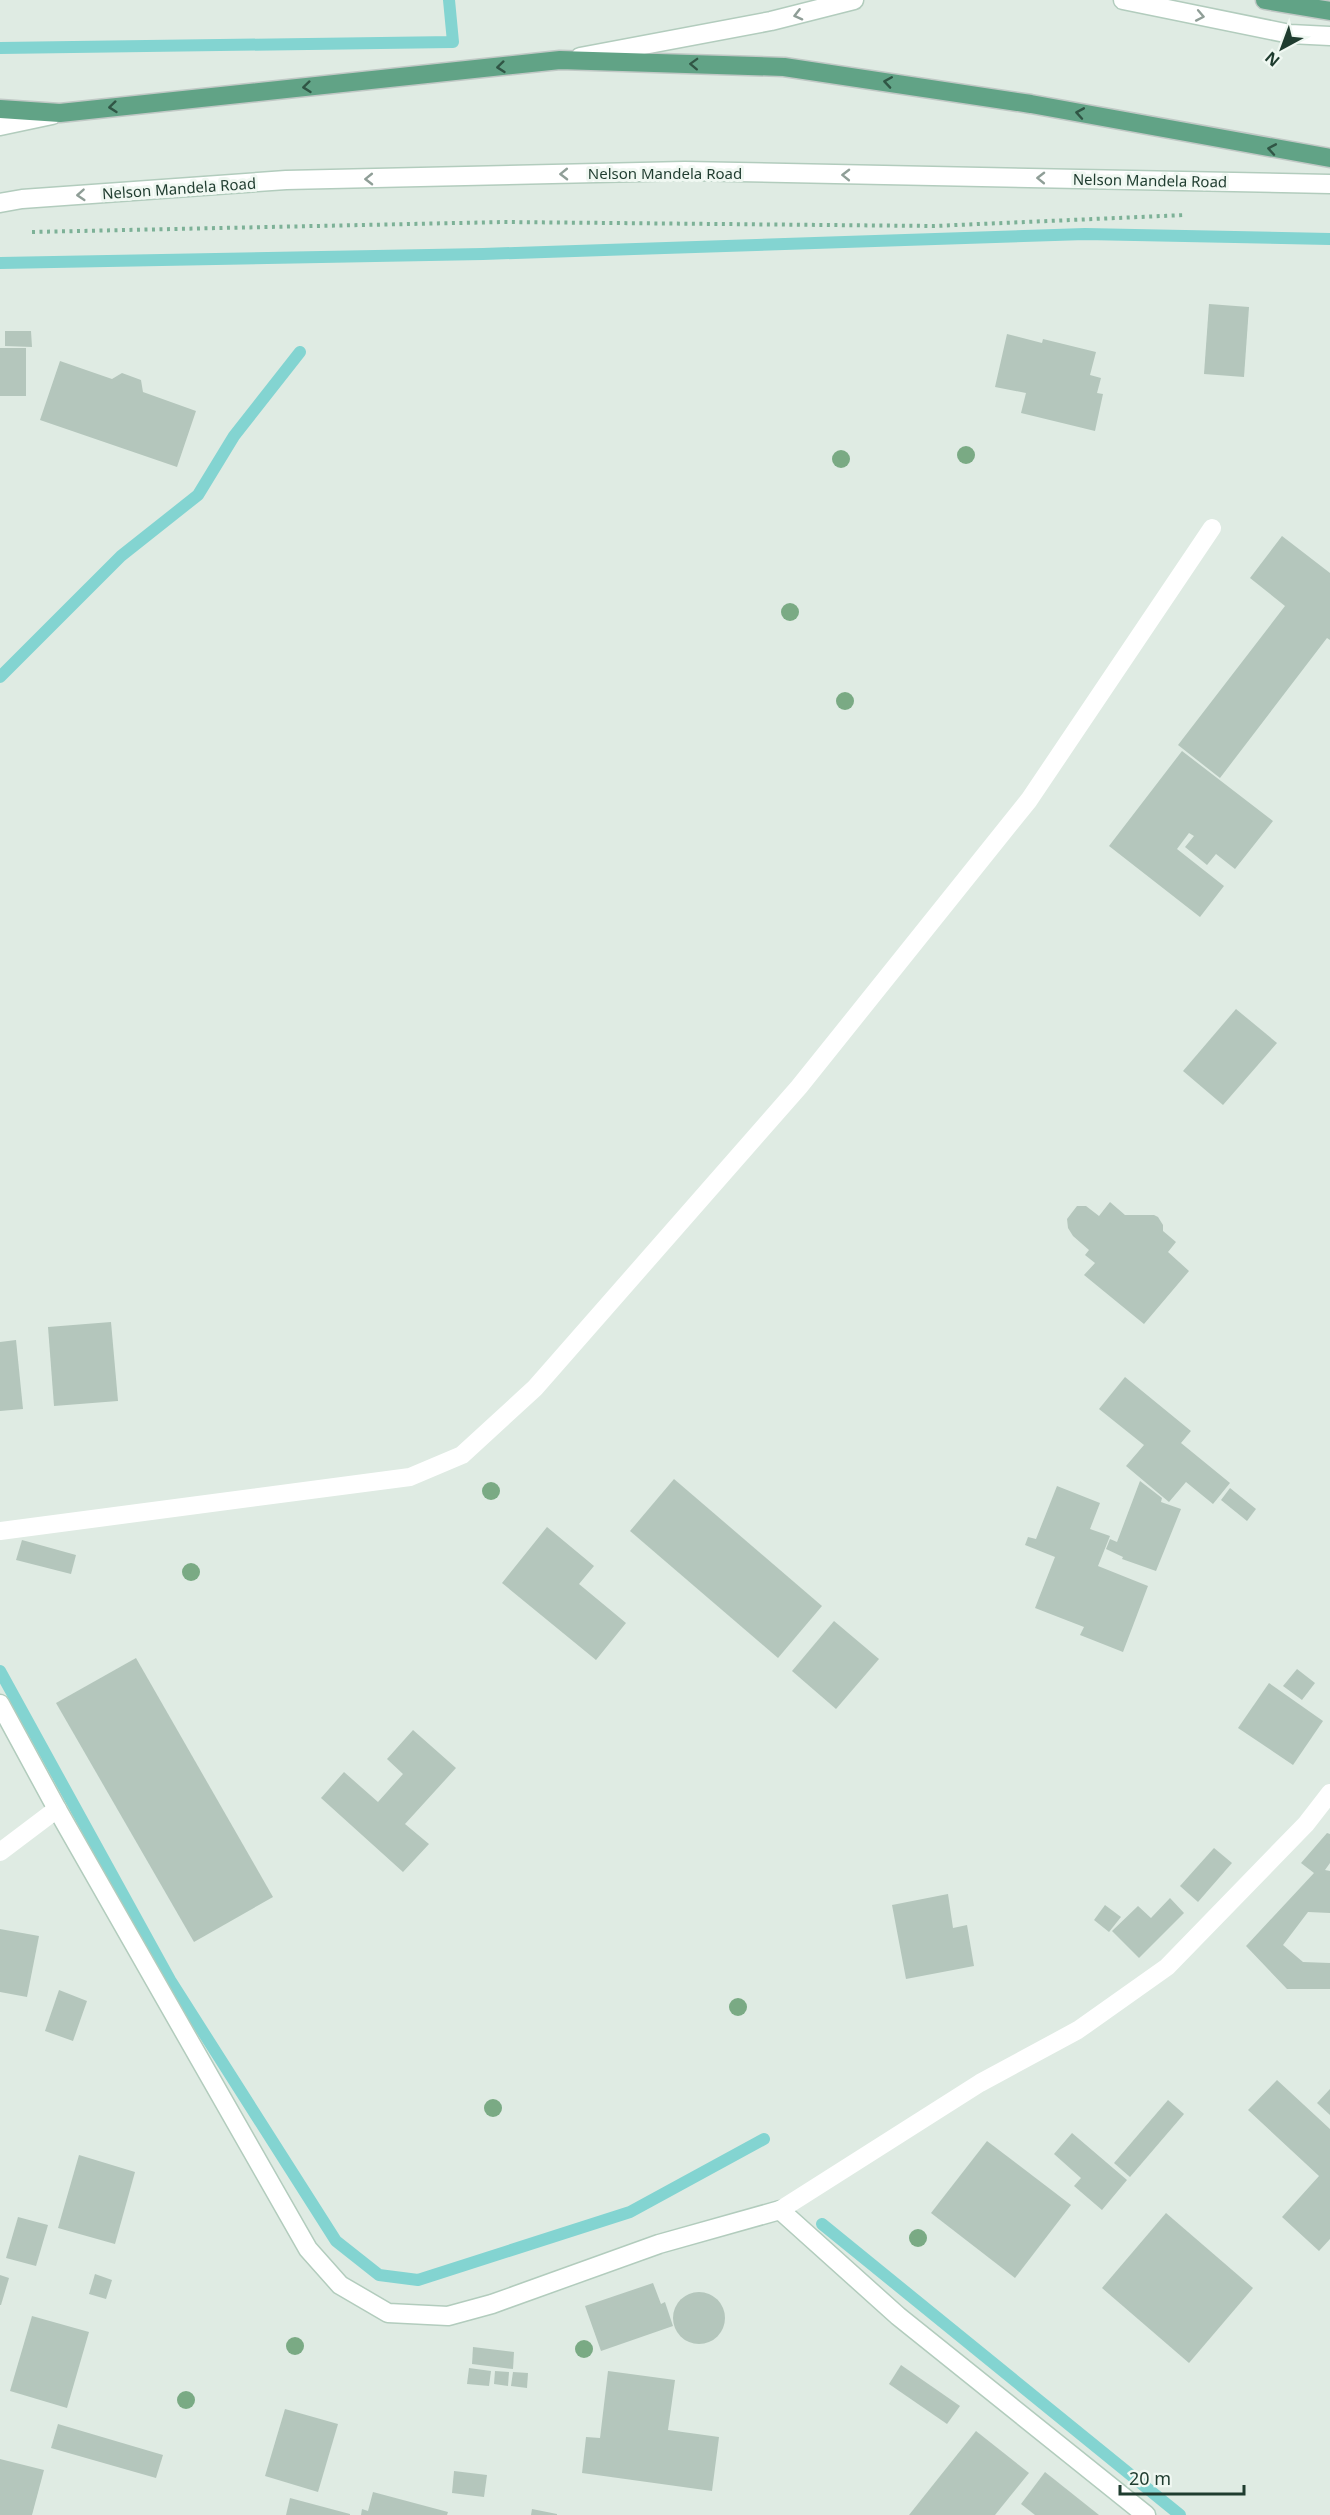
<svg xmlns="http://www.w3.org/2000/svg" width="1330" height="2515" viewBox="0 0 1330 2515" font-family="'Noto Sans',sans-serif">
<rect width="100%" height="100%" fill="#dfebe3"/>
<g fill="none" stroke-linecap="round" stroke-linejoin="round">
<g stroke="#83d4d1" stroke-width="12">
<polyline points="0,48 453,42 449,0"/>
<polyline points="0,263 483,254 1085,234 1330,239"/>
<polyline points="0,677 121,556 198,495 234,436 300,352"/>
<polyline points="0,1671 170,1980 336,2241 379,2275 418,2280 630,2212 764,2139"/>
<polyline points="822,2224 1180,2515"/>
</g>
</g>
<g fill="#b4c6bc">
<polygon points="1209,304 1249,307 1244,377 1204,374"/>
<polygon points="5,331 31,331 32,347 5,346"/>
<polygon points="1007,334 1042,343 1043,339 1096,352 1090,375 1101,378 1097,393 1103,394 1095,431 1021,413 1026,393 995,387"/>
<rect x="0" y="348" width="26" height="48"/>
<polygon points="60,361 112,379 122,373 141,380 143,392 196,411 177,467 40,420"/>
<polygon points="1282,536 1330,573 1330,640 1327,638 1220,778 1178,745 1285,606 1250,578"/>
<polygon points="1182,751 1273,821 1235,869 1216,854 1207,865 1185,847 1194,836 1189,833 1177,849 1224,886 1200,917 1109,846"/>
<polygon points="1236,1009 1277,1043 1223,1105 1183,1071"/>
<polygon points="1110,1202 1125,1215 1154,1215 1158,1217 1163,1225 1163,1231 1176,1242 1168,1252 1189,1271 1144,1324 1084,1275 1095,1263 1085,1255 1089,1250 1073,1236 1068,1228 1067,1219 1077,1206 1086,1206 1099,1216"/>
<polygon points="111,1322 118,1401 54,1406 48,1327"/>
<polygon points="16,1340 23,1409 0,1411 0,1342"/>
<polygon points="1125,1377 1191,1431 1181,1443 1230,1483 1213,1504 1186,1482 1169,1502 1126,1466 1144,1445 1099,1409"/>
<polygon points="674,1479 822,1606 778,1658 630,1531"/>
<polygon points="1140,1481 1162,1498 1161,1502 1181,1509 1156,1571 1122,1559 1123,1557 1106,1549 1110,1539 1117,1542"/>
<polygon points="1057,1486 1100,1503 1090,1529 1110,1536 1098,1566 1148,1586 1123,1652 1080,1635 1084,1627 1035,1608 1055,1557 1025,1545 1028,1537 1036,1539"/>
<polygon points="1230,1488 1256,1509 1247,1521 1221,1500"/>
<polygon points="547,1527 594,1566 579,1584 626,1623 596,1660 502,1583"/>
<polygon points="22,1540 76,1555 71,1574 16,1560"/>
<polygon points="834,1621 879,1659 836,1709 792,1671"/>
<polygon points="136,1658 273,1897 194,1942 56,1703"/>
<polygon points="1297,1669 1315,1683 1302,1700 1283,1686"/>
<polygon points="1269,1683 1323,1721 1293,1765 1238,1728"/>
<polygon points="413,1730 456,1768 405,1824 429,1844 403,1872 321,1798 344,1772 378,1802 403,1774 387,1759"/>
<polygon points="1327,1833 1330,1834 1330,1863 1325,1870 1330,1871 1330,1913 1308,1912 1283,1945 1303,1962 1330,1963 1330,1989 1287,1989 1246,1946 1314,1873 1301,1863"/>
<polygon points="1214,1848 1232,1863 1198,1902 1180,1886"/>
<polygon points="948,1894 953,1928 967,1925 974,1966 906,1979 892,1905"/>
<polygon points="1170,1898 1184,1913 1139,1958 1112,1931 1138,1906 1151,1918"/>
<polygon points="1105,1905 1121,1917 1109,1932 1094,1920"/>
<polygon points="0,1929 39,1936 27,1997 0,1992"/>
<polygon points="59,1990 87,2001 73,2041 45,2031"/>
<polygon points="1277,2080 1330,2129 1330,2239 1319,2251 1282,2217 1319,2176 1248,2110"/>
<polygon points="1330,2089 1330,2115 1317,2103"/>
<polygon points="1168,2100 1184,2114 1130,2177 1114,2163"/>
<polygon points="1072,2133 1127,2180 1102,2210 1074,2186 1081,2178 1054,2154"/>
<polygon points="987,2141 1071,2205 1015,2278 931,2213"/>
<polygon points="79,2155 135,2172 115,2244 58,2228"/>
<polygon points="1166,2213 1253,2288 1189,2363 1102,2288"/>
<polygon points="18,2217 48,2225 36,2266 6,2258"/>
<polygon points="95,2274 112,2280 106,2299 89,2294"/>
<polygon points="0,2275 9,2278 1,2305 0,2305"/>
<polygon points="653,2283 661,2304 665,2302 673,2326 601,2351 585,2306"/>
<circle cx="699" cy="2318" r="26"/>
<polygon points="32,2316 89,2332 67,2408 10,2391"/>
<polygon points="473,2347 514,2352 513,2369 472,2364"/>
<polygon points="901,2365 960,2406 947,2424 889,2384"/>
<polygon points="469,2368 491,2371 489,2386 467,2384"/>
<polygon points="495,2371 509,2372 508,2386 494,2384"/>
<polygon points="608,2371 675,2380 668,2430 719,2437 712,2491 582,2473 586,2437 600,2438"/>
<polygon points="513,2372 528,2373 527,2388 511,2386"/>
<polygon points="285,2409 338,2424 318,2492 265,2476"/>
<polygon points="58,2424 163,2455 156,2478 51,2448"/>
<polygon points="976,2431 1029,2473 995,2515 909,2515"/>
<polygon points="0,2459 44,2470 32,2515 0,2515"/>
<polygon points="454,2471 487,2475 484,2497 452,2493"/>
<polygon points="1045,2472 1099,2515 1035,2515 1021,2504"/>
<polygon points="373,2492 448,2512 447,2515 361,2515 362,2509 368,2511"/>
<polygon points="290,2498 350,2514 350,2515 286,2515"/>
<polygon points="532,2509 557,2514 557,2515 531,2515"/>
</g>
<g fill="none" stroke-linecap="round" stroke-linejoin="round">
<g stroke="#b2ccbd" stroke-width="21">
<g id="secondary">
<polyline points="1123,0 1290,34 1330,36"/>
<polyline points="580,57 771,21 854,0"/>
<polyline points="0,126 52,115"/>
<polyline points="0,203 22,199 286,180 685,171 1330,184"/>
<polyline points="0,1704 57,1809 308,2249 340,2285 388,2313 448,2316 492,2304 659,2244 780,2210 898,2316 1146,2515"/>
</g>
</g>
<g stroke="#c0c8c5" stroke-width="21">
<g id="primary">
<polyline points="1265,0 1330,11"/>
<polyline points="0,109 60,113 560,60 784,67 1031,104 1330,158"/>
</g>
</g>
<polyline stroke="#7db197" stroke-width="4" stroke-dasharray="3 4.5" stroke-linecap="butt" points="32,232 504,222 934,226 1185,215"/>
<g stroke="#fff" stroke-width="18">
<polyline points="0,1531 410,1477 462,1455 535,1388 799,1087 1029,800 1212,528"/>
<polyline points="0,1852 57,1809"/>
<polyline points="780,2210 980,2083 1078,2030 1167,1967 1306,1824 1330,1793"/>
</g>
<use href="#secondary" stroke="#fff" stroke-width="18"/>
<use href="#primary" stroke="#61a386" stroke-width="18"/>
</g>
<g fill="#7aaa84">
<circle cx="966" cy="455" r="9"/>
<circle cx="841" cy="459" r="9"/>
<circle cx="790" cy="612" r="9"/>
<circle cx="845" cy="701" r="9"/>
<circle cx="491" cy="1491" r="9"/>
<circle cx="191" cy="1572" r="9"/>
<circle cx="738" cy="2007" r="9"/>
<circle cx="493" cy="2108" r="9"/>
<circle cx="918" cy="2238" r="9"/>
<circle cx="295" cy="2346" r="9"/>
<circle cx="584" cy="2349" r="9"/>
<circle cx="186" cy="2400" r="9"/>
</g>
<defs><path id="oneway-chevron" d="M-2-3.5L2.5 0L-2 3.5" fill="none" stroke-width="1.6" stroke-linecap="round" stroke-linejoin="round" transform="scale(1.5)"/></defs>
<g stroke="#8f9e97">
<use href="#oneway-chevron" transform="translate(798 15) rotate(166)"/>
<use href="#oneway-chevron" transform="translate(1200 16) rotate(11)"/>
<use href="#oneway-chevron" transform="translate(564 174) rotate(179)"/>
<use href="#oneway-chevron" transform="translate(846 175) rotate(-179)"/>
<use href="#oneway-chevron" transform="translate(1041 178) rotate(-179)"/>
<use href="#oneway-chevron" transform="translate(369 179) rotate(179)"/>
<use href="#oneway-chevron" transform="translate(81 195) rotate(176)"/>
</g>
<g stroke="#305645">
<use href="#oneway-chevron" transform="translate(694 64) rotate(-178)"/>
<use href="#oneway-chevron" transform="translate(501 67) rotate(174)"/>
<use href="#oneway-chevron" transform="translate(888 82) rotate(-171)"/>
<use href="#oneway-chevron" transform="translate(307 87) rotate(174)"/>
<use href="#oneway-chevron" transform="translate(113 107) rotate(174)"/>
<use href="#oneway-chevron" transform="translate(1080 113) rotate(-170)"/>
<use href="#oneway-chevron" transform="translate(1272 149) rotate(-170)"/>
</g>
<g text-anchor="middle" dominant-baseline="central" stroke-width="6" stroke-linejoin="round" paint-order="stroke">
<g font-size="15" fill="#1f3c2f" stroke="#f0f8f2">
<text x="665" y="173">Nelson Mandela Road</text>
<text transform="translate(1150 180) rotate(1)">Nelson Mandela Road</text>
<text transform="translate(179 188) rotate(-4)">Nelson Mandela Road</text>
</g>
</g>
<g transform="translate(1282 48) rotate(221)" stroke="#f0f8f2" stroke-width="4.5" paint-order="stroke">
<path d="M0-4.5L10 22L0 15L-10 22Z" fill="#1f3c2f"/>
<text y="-9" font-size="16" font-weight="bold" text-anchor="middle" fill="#1f3c2f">N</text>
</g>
<path d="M1120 2485v9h124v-9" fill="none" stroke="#1f3c2f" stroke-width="3"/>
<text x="1129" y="2485" font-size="18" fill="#1f3c2f" stroke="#f0f8f2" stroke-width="4.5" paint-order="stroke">20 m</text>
</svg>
